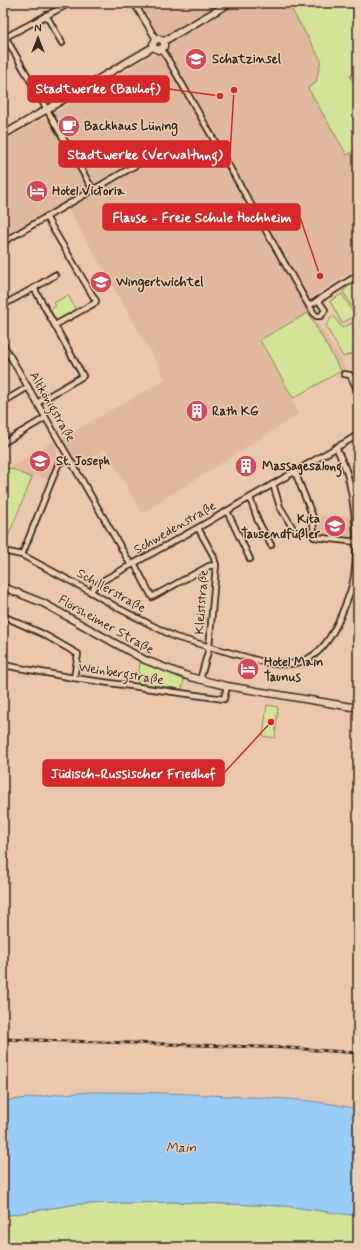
<svg xmlns="http://www.w3.org/2000/svg" width="361" height="1250" viewBox="0 0 361 1250" font-family="Mynerve,sans-serif">
<rect width="100%" height="100%" fill="#ebc7ac"/>
<filter id="ink" filterUnits="userSpaceOnUse"><feTurbulence type="fractalNoise" baseFrequency=".025" numOctaves="2"/><feDisplacementMap in="SourceGraphic" scale="8" xChannelSelector="R" yChannelSelector="G"/><feConvolveMatrix kernelMatrix="1 2 1 2 8 2 1 2 1" color-interpolation-filters="sRGB"/></filter>
<g filter="url(#ink)">
<g fill="#dfb89e">
<polygon points="140,3 358,3 358,267 304,302 346,368 291,399 299,414 142,513 105,449 76,465 62,438 166,379 65,203 3,238 3,142 166,48"/>
<polygon points="55,441 58,458 50,480 34,474 32,478 9,468"/>
<polygon points="320,516 350,516 352,518 353,538 318,534"/>
</g>
<g fill="#d3e498" stroke="#87875b">
<polygon points="292,3 358,3 358,71 350,76 358,91 358,148 347,155 308,88 316,83 321,60 292,10 294,6"/>
<polygon points="358,280 358,315 357,315 343,291"/>
<polygon points="342,294 355,316 342,323 330,301"/>
<polygon points="68,295 76,310 56,321 50,310 56,306 54,303"/>
<polygon points="308,313 341,371 293,398 260,340"/>
<polygon points="333,315 342,328 352,323 358,344 358,351 343,357 326,326"/>
<polygon points="9,468 32,478 4,546 3,471"/>
<polygon points="140,661 184,679 182,689 138,683"/>
<polygon points="267,705 278,707 275,738 263,736"/>
<polygon points="173,1202 285,1206 355,1215 358,1216 358,1247 3,1247 3,1216 77,1204"/>
</g>
<path fill="#99ccf6" stroke="#738ba0" d="M90 1092C136 1092 182 1093 228 1096 272 1098 315 1099 358 1109V1216L285 1206 173 1202 77 1204 3 1216V1101L61 1094Z"/>
<g fill="none" stroke-linecap="round" stroke-linejoin="round">
<g stroke="#3b2a1e" stroke-width="8">
<g id="street">
<polyline points="134,3 156,39"/>
<polyline points="46,15 62,43"/>
<polyline points="3,33 93,190"/>
<polyline points="4,38 70,3"/>
<polyline points="162,49 309,306 316,316 321,316 325,310 318,300"/>
<polyline points="46,217 96,301 95,303 55,325"/>
<polyline points="3,242 160,151"/>
<polyline points="34,288 55,275"/>
<polyline points="3,305 34,288 83,376 37,403"/>
<polyline points="309,306 358,275"/>
<polyline points="3,344 131,565"/>
<polyline points="344,374 350,375 358,391"/>
<polyline points="3,402 28,387"/>
<polyline points="3,443 45,418"/>
<polyline points="295,472 313,517 314,537 357,542"/>
<polyline points="273,484 280,507 294,530"/>
<polyline points="250,498 258,521 271,545"/>
<polyline points="227,511 250,559"/>
<polyline points="198,528 213,555 216,565 209,648 200,680"/>
<path d="M3 551 22 555 91 592 118 608 175 637 267 663C309 670 327 650 342 613 346 603 351 592 353 582 359 551 356 512 349 481 347 470 341 458 336 447"/>
<polyline points="22,555 58,465 68,457"/>
<polyline points="134,563 152,597 209,566 216,565"/>
<polyline points="91,592 95,585 201,526 358,435"/>
<polyline points="3,616 43,634 78,654 74,678"/>
<polyline points="3,665 74,678 224,699 227,686"/>
</g>
</g>
<g stroke="#3b2a1e" stroke-width="9">
<g id="secondary">
<polyline points="164,41 230,3"/>
<polyline points="153,47 158,50 164,47 164,41"/>
<polyline points="153,47 153,44 156,39 159,39 164,41"/>
<polyline points="3,135 153,47"/>
<polyline points="3,587 43,603 145,660 190,677 227,686 358,708"/>
</g>
</g>
<use href="#street" stroke="#eccfb3" stroke-width="4.5"/>
<use href="#secondary" stroke="#eccfb3" stroke-width="6"/>
<g stroke="#3b2a1e" stroke-width="3">
<polyline id="rail" points="3,1039 289,1048 358,1053"/>
</g>
<use href="#rail" stroke="#eccfb3" stroke-width="1.5" stroke-dasharray="4.5" stroke-linecap="butt"/>
</g>
</g>
<defs>
<g id="school-disc" transform="scale(1.15)"><circle r="9.5" fill="#d1495b" stroke="#eccfb3"/><path d="M0-5L7-2L0 1L-7-2ZM-4 1L0 2.5L4 1V4Q0 6-4 4Z" fill="#fff"/></g>
<g id="cafe-disc" transform="scale(1.15)"><circle r="9.5" fill="#d1495b" stroke="#eccfb3"/><path d="M-5.5-4.5H6V0H3Q3 3.5 0 3.5H-2.5Q-5.5 3.5-5.5 0ZM3-3.2v2h1.7v-2ZM-6 4.5H4V6H-6Z" fill="#fff"/></g>
<g id="hotel-disc" transform="scale(1.15)"><circle r="9.5" fill="#d1495b" stroke="#eccfb3"/><path d="M-6-4.5h1.5V1H6V5H4.5V3h-9V5H-6ZM-4 0a1.8 1.8 0 1 1 3.6 0ZM.5 0V-2.5h3Q6-2.5 6 0Z" fill="#fff"/></g>
<g id="building-disc" transform="scale(1.15)"><circle r="9.5" fill="#d1495b" stroke="#eccfb3"/><path d="M-4-6H4V6H1V3H-1V6H-4ZM-2.5-4.3h1.7v1.8h-1.7ZM.8-4.3h1.7v1.8H.8ZM-2.5-1h1.7V.8h-1.7ZM.8-1h1.7V.8H.8Z" fill="#fff"/></g>
</defs>
<g fill-rule="evenodd">
<use href="#school-disc" x="196" y="59"/>
<use href="#cafe-disc" x="69" y="126"/>
<use href="#hotel-disc" x="37" y="191"/>
<use href="#school-disc" x="101" y="282"/>
<use href="#building-disc" x="197" y="411"/>
<use href="#school-disc" x="40" y="461"/>
<use href="#building-disc" x="246" y="466"/>
<use href="#school-disc" x="335" y="526"/>
<use href="#hotel-disc" x="248" y="669"/>
</g>
<g text-anchor="middle" dominant-baseline="central" stroke-width="3" stroke-linejoin="round" paint-order="stroke">
<g font-size="13" font-weight="bold" fill="#3b2a1e" stroke="#eccfb3" text-anchor="start">
<text x="212" y="59">Schatzinsel</text>
<text x="84" y="126">Backhaus Lüning</text>
<text x="52" y="191">Hotel Victoria</text>
<text x="116" y="282">Wingertwichtel</text>
<text x="212" y="411">Rath KG</text>
<text x="56" y="461">St. Joseph</text>
<text x="262" y="466">Massagesalong</text>
<text x="320" y="519" text-anchor="end">Kita<tspan x="320" dy="15">Tausendfüßler</tspan></text>
<text x="264" y="662">Hotel Main<tspan x="264" dy="15">Taunus</tspan></text>
</g>
<g font-size="13" fill="#3b2a1e" stroke="#eccfb3">
<text transform="translate(52 407) rotate(60)">Altkönigstraße</text>
<text transform="translate(175 528) rotate(-30)">Schwedenstraße</text>
<text transform="translate(111 591) rotate(29)">Schillerstraße</text>
<text transform="translate(202 602) rotate(-86)">Kleiststraße</text>
<text transform="translate(106 625) rotate(29)">Flörsheimer Straße</text>
<text transform="translate(121 674) rotate(9)">Weinbergstraße</text>
</g>
<g font-size="14" font-style="italic" fill="#49423e" stroke="#eccfb3">
<text transform="translate(181 1148) rotate(-1)">Main</text>
</g>
</g>
<path fill="none" stroke="#d62828" stroke-width="1.5" d="M220 96L169 89M234 90L230 154M320 276L300 217M271 722L224 773"/>
<g fill="#d62828" stroke="#eccfb3" stroke-width="1.5">
<circle cx="220" cy="96" r="4"/>
<circle cx="234" cy="90" r="4"/>
<circle cx="320" cy="276" r="4"/>
<circle cx="271" cy="722" r="4"/>
</g>
<g fill="#d62828" stroke="#d62828" stroke-width="1.5">
<rect x="28" y="76" width="141" height="26" rx="4"/>
<rect x="59" y="141" width="171" height="26" rx="4"/>
<rect x="103" y="204" width="197" height="26" rx="4"/>
<rect x="43" y="760" width="181" height="26" rx="4"/>
</g>
<g font-size="14" text-anchor="middle" font-weight="bold" fill="#fff">
<text x="98" y="93">Stadtwerke (Bauhof)</text>
<text x="145" y="159">Stadtwerke (Verwaltung)</text>
<text x="202" y="222">Flause - Freie Schule Hochheim</text>
<text x="133" y="778">Jüdisch-Russischer Friedhof</text>
</g>
<rect width="361" height="1250" fill="none" stroke="#eccfb3" stroke-width="16"/>
<rect x="8" y="8" width="345" height="1234" fill="none" stroke="#3b2a1e" stroke-width="1.5" filter="url(#ink)"/>
<g transform="translate(38 38)" stroke="#eccfb3" stroke-width="3" paint-order="stroke">
<path d="M0-3L7 15L0 10L-7 15Z" fill="#3b2a1e"/>
<text y="-6" font-size="11" font-weight="bold" text-anchor="middle" fill="#3b2a1e">N</text>
</g>
</svg>
